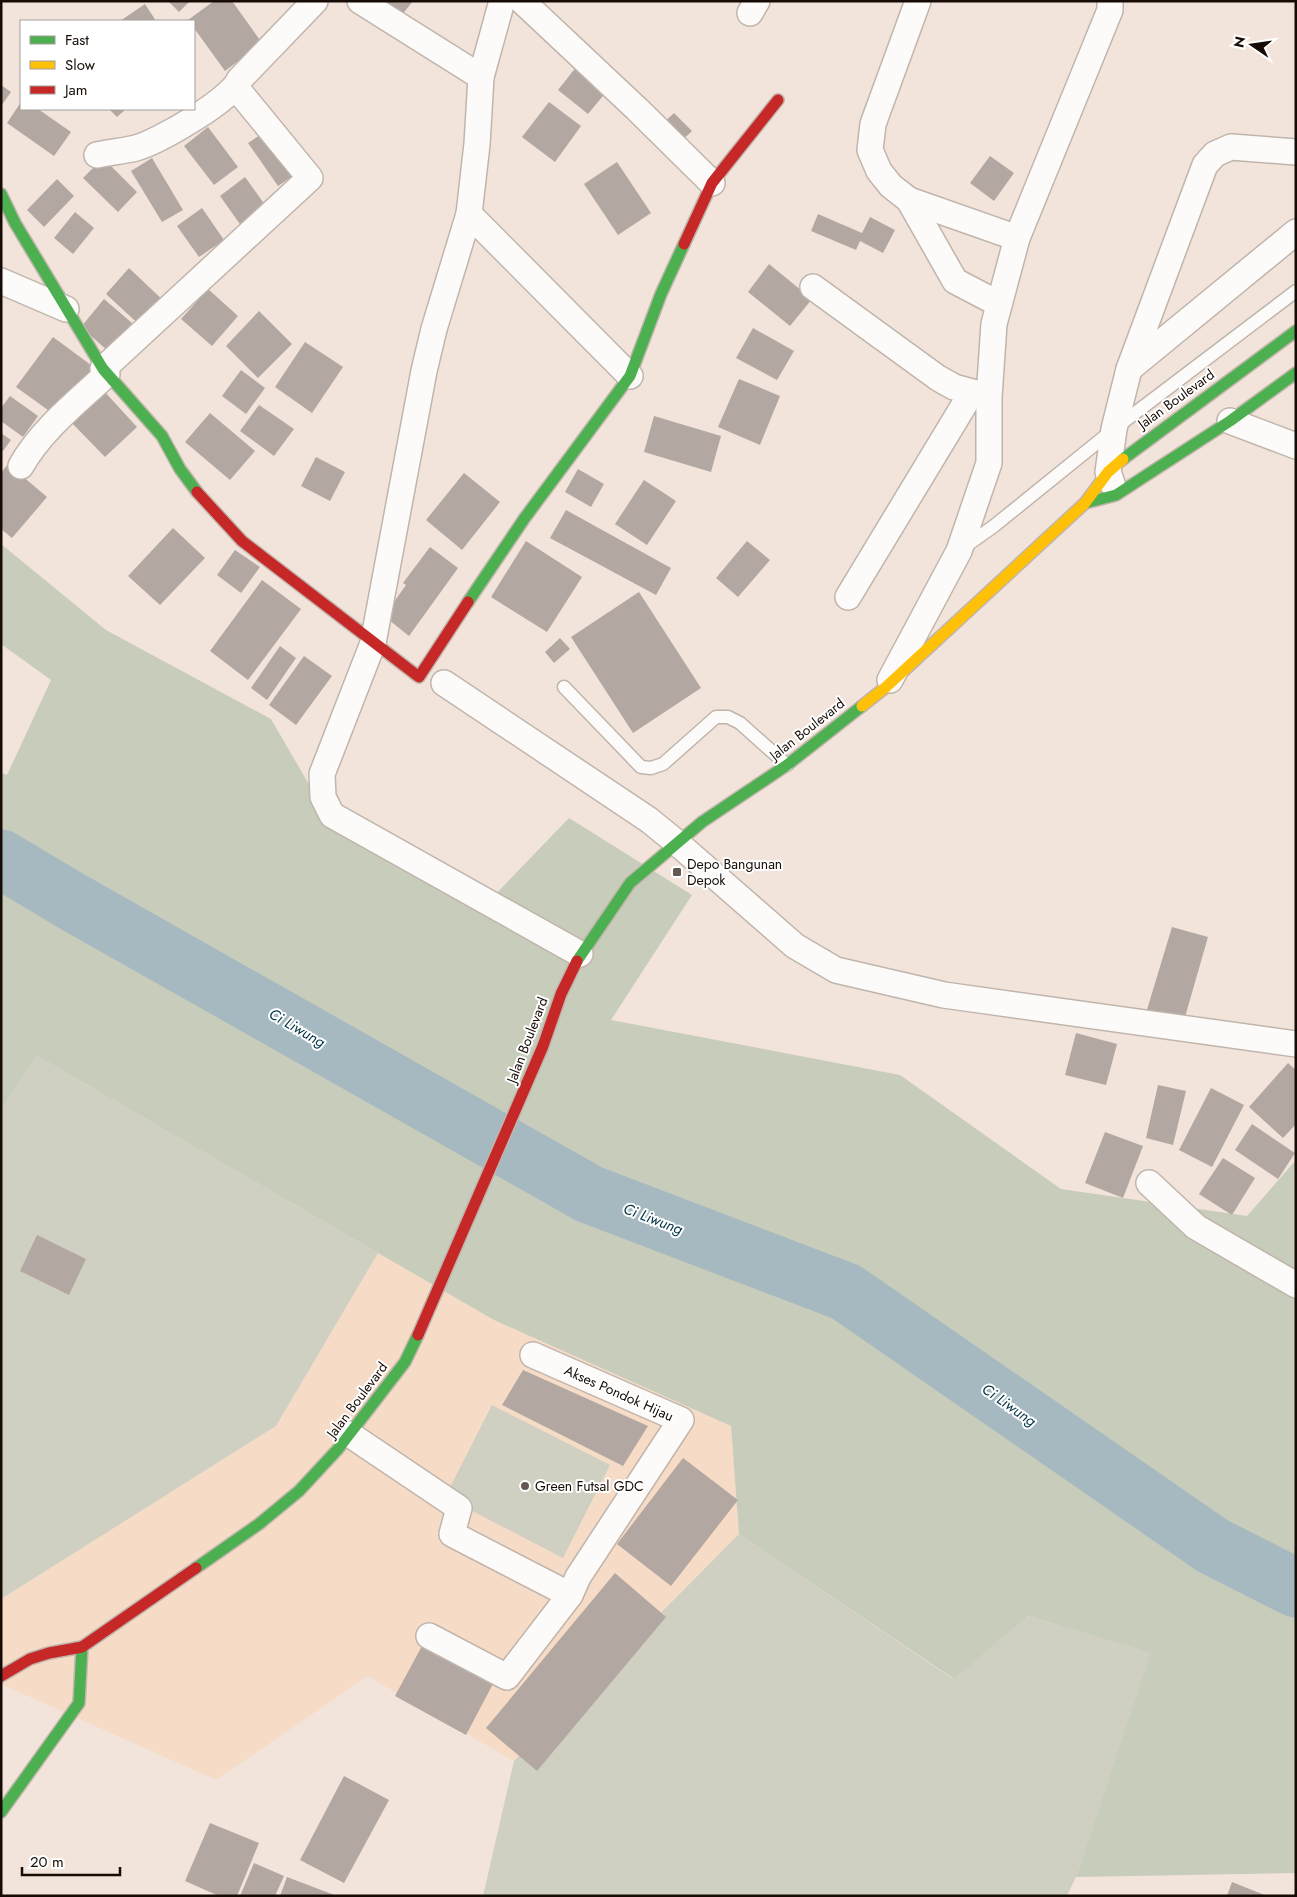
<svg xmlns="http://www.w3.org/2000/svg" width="1297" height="1897" viewBox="0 0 1297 1897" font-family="Jost,sans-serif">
<rect width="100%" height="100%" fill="#f2e4da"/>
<polygon fill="#f6dbc6" points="378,1253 494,1320 731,1426 739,1534 514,1761 368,1676 216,1780 1,1684 1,1599 276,1426"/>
<g fill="#cfd0c1">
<polygon points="37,1056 378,1253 276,1426 1,1599 1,1109"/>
<polygon points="492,1405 610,1465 563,1558 445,1497"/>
<polygon points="739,1534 953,1679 1028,1616 1152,1653 1076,1877 1067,1896 483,1896 514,1761"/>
</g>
<polygon fill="#c8ccba" points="1,544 106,630 271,719 336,831 490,900 569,818 692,895 611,1020 900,1075 1061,1189 1247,1216 1296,1160 1296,1873 1076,1877 1151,1653 1028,1616 954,1679 739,1534 731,1426 494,1320 37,1056 1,1109 1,773 7,775 51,680 1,644"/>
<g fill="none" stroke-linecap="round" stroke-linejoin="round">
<polyline stroke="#a7b9c0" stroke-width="59" points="1,859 73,902 589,1194 846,1292 1213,1546 1296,1588"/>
</g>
<g fill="#b3a7a1">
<polygon points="168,1 190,1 179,12"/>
<polygon points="214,1 232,1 262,43 225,71 194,28 194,21 188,20"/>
<polygon points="385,1 413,1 402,15"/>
<polygon points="145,4 156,21 120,21"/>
<polygon points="581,61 612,85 588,114 558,90"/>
<polygon points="1,85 11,92 1,106"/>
<polygon points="21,102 21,109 38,109 71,132 54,156 7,123"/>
<polygon points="549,102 581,126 555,162 522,137"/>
<polygon points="109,109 126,109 117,117"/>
<polygon points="674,113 692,131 677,145 659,127"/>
<polygon points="208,127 238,167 214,185 184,146"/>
<polygon points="266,131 296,174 278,186 248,143"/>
<polygon points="990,156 1014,173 994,201 970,183"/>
<polygon points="103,158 137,192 118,212 83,178"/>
<polygon points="152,158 183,210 162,222 131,171"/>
<polygon points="617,162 651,213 618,235 584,184"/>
<polygon points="245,177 268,209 242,227 220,196"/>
<polygon points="57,179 74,196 44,227 27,210"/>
<polygon points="202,208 224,240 199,257 177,226"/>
<polygon points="75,212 94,228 73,254 54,238"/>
<polygon points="818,214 862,233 870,217 895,230 883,253 860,241 856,250 811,231"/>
<polygon points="769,264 812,299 790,326 748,292"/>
<polygon points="129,268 167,304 144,329 106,294"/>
<polygon points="208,289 238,316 212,346 181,319"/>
<polygon points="104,299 132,323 108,351 81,327"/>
<polygon points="259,311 292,344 258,378 226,346"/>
<polygon points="753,328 794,351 777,380 736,358"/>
<polygon points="53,337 95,368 59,418 16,387"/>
<polygon points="305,342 343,367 312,413 275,387"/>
<polygon points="241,370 265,388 246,414 222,396"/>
<polygon points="739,379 780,396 760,445 718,427"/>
<polygon points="103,390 137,427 105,457 70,421"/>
<polygon points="10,396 38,416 23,437 1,421 1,408"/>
<polygon points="259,405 294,429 274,456 240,431"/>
<polygon points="210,413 255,451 230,480 185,442"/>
<polygon points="654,416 721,436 711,472 644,452"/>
<polygon points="1,433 11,440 3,451 1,450"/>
<polygon points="316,457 345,472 330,501 301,486"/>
<polygon points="8,464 47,497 12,538 1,529 1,473"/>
<polygon points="578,469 604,484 591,507 565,492"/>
<polygon points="464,473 500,502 462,550 426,520"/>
<polygon points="644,480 676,501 647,545 615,524"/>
<polygon points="566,510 671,568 656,595 550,538"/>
<polygon points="173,528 205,558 160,605 128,576"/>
<polygon points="526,541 582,577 547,632 491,597"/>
<polygon points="747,541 770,560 738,597 716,578"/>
<polygon points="430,547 458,568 409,636 384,616 406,585 403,583"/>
<polygon points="235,550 260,567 241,593 217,575"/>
<polygon points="262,580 301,609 248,680 210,651"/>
<polygon points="639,592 701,688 633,733 571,637"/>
<polygon points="560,638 570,649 554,663 545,652"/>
<polygon points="280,646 296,658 267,700 251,688"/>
<polygon points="304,656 332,676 296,725 269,705"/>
<polygon points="1172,927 1208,937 1183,1024 1146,1013"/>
<polygon points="1076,1033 1117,1044 1106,1085 1065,1075"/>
<polygon points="1288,1063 1296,1070 1296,1124 1283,1138 1249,1107"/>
<polygon points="1158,1085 1186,1091 1173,1145 1146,1138"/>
<polygon points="1211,1088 1244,1105 1212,1167 1179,1150"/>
<polygon points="1252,1124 1295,1153 1278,1179 1235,1150"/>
<polygon points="1105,1132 1143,1146 1123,1198 1085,1183"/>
<polygon points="1223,1158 1255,1178 1232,1215 1199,1194"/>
<polygon points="37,1235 86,1259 69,1295 20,1271"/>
<polygon points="523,1370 648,1426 623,1466 502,1405"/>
<polygon points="683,1458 738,1500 671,1586 617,1544"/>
<polygon points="615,1573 666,1617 537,1771 486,1728"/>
<polygon points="423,1644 494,1682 466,1735 395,1696"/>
<polygon points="344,1776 389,1800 344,1883 300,1860"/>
<polygon points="210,1823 259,1843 237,1896 219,1896 185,1881"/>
<polygon points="254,1863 284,1876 275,1896 240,1896"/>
<polygon points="287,1877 337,1896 280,1896"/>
<polygon points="1232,1882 1267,1896 1227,1896"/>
</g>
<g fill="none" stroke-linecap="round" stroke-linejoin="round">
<g stroke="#c0b5ac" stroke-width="15">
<g id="lane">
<polyline points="963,548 994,526 1114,429 1296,291"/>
<polyline points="564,687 641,767 651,768 663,764 716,717 728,717 740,723 787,765"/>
</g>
</g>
<g stroke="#c0b5ac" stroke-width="28">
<g id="street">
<polyline points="360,1 481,77"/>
<polyline points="502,1 481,77 477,144 469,214 434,329 424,371 373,643 322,774 323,797 332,815 580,954"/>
<polyline points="522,1 637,109 712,183"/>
<polyline points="918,1 873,124 870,150 879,171 891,186 909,200 1017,238"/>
<polyline points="750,13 757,1"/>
<path d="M97 155C110 152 124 151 136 148 158 142 231 100 239 80L315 1"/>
<polyline points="909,200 955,281 999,304"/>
<polyline points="469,214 630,376"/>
<polyline points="1,281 66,309"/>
<polyline points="813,287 938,378 954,387 987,396"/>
<polyline points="103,369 310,178 238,90 237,85"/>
<polyline points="1129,369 1296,232"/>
<polyline points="1230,421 1296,446"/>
<path d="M21 466C41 430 77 402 107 374"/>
<polyline points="1112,483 1108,472 1114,429 1129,369 1205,165 1215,154 1231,147 1296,152"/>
<polyline points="848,597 972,392"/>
<polyline points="890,680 959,551 989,463 989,397 994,324 1017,238 1110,10 1110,1"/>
<polyline points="444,683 649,820 676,842 795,946 836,970 944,995 1296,1044"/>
<polyline points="1149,1183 1196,1227 1296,1285"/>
<polyline points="349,1434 459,1508 452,1534 570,1595 578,1577 681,1420 533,1355"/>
<polyline points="429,1636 507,1677 570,1595"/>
</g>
</g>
<g stroke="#c0b5ac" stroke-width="14">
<g id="fast">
<polyline points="1,194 15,223 103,369 162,436 180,469 197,492"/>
<polyline points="1123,459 1296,331"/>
<polyline points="1085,503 1116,495 1230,421 1296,373"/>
<polyline points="468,602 524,519 630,376 661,294 684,244"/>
<polyline points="577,961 630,883 702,822 787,765 862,706"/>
<polyline points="196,1568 259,1524 299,1491 338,1449 405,1362 418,1335"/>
<polyline points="1,1812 79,1703 82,1647"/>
</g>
</g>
<g stroke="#c0b5ac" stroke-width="14">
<polyline id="slow" points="862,706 886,687 1085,503 1108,472 1123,459"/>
</g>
<g stroke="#c0b5ac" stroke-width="14">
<g id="jam">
<polyline points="684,244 712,183 778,100"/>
<polyline points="197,492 242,541 419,677 468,602"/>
<polyline points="418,1335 543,1046 561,994 577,961"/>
<polyline points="1,1676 30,1659 49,1653 82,1647 196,1568"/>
</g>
</g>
<use href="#lane" stroke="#fdfbf9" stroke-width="12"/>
<use href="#street" stroke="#fdfbf9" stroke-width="25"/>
<use href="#fast" stroke="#4caf50" stroke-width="11"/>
<use href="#slow" stroke="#ffc107" stroke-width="11"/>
<use href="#jam" stroke="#c62828" stroke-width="11"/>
</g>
<g fill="#645850" stroke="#fff" stroke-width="2">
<rect x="672" y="867" width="10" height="10" rx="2.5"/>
<circle cx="525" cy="1486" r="5"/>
</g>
<g text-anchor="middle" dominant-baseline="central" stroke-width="4" stroke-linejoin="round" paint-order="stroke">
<g font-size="14" fill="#170c05" stroke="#fff">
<text transform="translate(1176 399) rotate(-36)">Jalan Boulevard</text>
<text transform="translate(807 729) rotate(-38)">Jalan Boulevard</text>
<text transform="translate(527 1040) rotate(-69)">Jalan Boulevard</text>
<text transform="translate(619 1393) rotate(24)">Akses Pondok Hijau</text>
<text transform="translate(357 1400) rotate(-53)">Jalan Boulevard</text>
</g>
<g font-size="14" fill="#170c05" stroke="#fff" text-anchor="start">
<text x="687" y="864">Depo Bangunan<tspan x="687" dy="16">Depok</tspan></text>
<text x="535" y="1486">Green Futsal GDC</text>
</g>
<g font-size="15" font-style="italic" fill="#053647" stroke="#fff">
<text transform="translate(297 1028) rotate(30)">Ci Liwung</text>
<text transform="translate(653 1219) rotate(21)">Ci Liwung</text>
<text transform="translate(1009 1405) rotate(35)">Ci Liwung</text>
</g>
</g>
<rect width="1297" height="1897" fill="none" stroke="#170c05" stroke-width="5"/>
<rect x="20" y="20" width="175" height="90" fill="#ffffff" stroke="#a29e9b"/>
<rect x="30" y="36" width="25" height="8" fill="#4caf50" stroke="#a29e9b"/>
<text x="65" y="45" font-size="15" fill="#170c05">Fast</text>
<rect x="30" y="61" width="25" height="8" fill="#ffc107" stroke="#a29e9b"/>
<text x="65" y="70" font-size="15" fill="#170c05">Slow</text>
<rect x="30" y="86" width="25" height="8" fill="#c62828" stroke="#a29e9b"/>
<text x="65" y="95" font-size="15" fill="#170c05">Jam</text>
<g transform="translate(1252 45) rotate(283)" stroke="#ffffff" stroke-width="4" paint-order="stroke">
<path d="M0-4L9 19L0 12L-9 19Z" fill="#170c05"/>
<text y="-8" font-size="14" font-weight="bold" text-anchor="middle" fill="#170c05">N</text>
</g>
<path d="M22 1867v8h98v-8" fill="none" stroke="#170c05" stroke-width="2.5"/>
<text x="30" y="1867" font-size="15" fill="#170c05" stroke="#ffffff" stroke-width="4" paint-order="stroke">20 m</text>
</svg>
